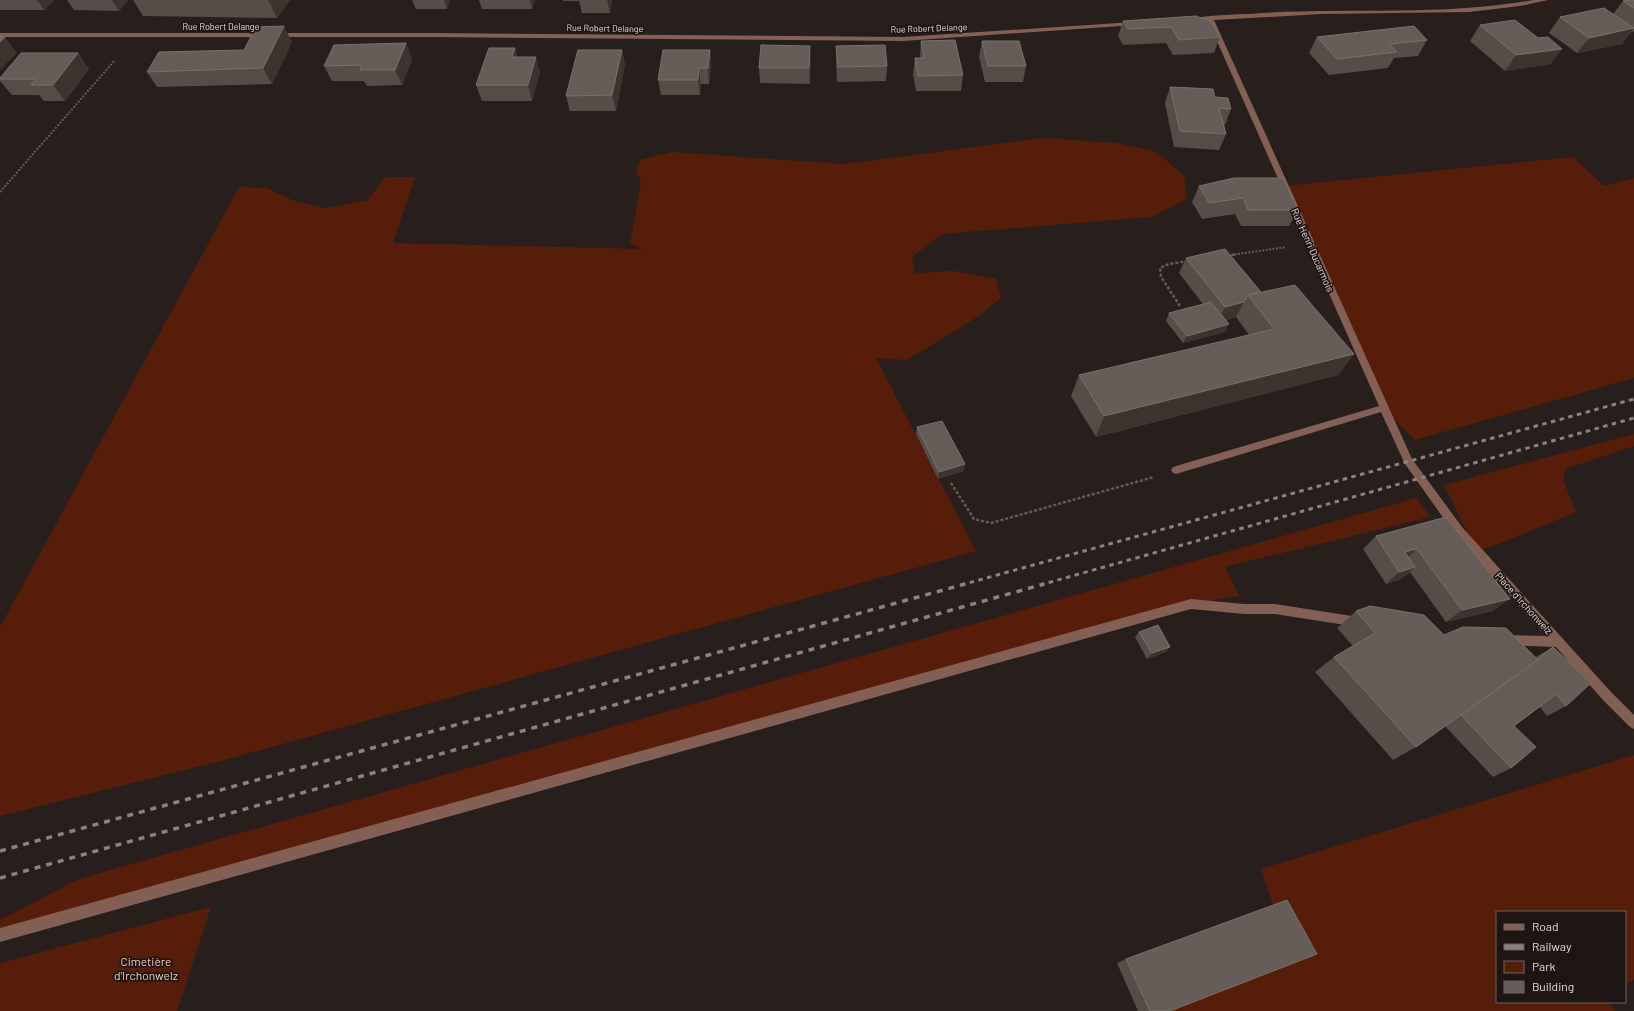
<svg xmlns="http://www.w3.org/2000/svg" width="1634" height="1011" viewBox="0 0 1634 1011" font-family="Barlow,sans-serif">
<rect width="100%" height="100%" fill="#281e1b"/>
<g fill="#561e08">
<polygon points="1043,138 1117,143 1157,152 1184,176 1187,199 1152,217 942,234 912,257 915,273 954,271 996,279 1001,298 979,316 907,360 876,358 976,551 225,760 0,816 0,627 239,187 267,188 292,200 325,208 368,200 385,177 415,177 393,243 644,249 630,244 641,182 636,171 640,160 671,152 845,164"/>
<polygon points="1573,157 1604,186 1634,178 1634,378 1415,440 1383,408 1284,186"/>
<polygon points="1634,434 1634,446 1565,469 1564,482 1576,512 1501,543 1477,551 1444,485"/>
<polygon points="1416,498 1431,517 1225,567 1239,596 1191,604 0,935 0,920 79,879"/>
<polygon points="1634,755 1634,980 1625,985 1625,912 1497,912 1497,1002 1609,1002 1615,1011 1165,1011 1273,905 1261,869"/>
<polygon points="211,907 177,1011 0,1011 0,963"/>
</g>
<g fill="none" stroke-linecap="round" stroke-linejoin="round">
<g stroke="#655c59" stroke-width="2" stroke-dasharray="2 1.5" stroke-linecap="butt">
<polyline points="0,192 115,60"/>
<polyline points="1231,255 1286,247"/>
</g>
<g stroke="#655c59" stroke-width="2.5" stroke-dasharray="3 2" stroke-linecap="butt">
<polyline points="1227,256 1237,254"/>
<polyline points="1180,306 1161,277 1160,268 1169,264 1187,261"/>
<polyline points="951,483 974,519 991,523 1154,477"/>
</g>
<g fill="#846054" fill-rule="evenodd">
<path d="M1534 0H1548L1520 6 1469 12 1322 14 1214 20 1412 459 1462 527 1611 692 1634 715V729L1630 727 1603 700 1556 647 1506 645 1502 644 1501 640 1502 636 1506 635 1546 636 1454 533 1405 464 1381 412 1176 474 1173 473 1171 470 1173 467 1176 466 1379 406 1208 21 1192 22 1189 20 1190 19C1213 14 1238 15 1262 13 1352 8 1445 16 1534 0Z"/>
<polygon points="1134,22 1136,23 1136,25 903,41 433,37 0,37 0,33 433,33 903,37"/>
<polygon points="1191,599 1244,604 1275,604 1358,617 1362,619 1363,622 1362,625 1358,627 1275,614 1244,614 1191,609 0,942 0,928"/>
</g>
<g stroke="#8b8381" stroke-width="3" stroke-dasharray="4.5 4.5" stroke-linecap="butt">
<polyline points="961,585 1634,399"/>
<polyline points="1040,585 1634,418"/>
</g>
<g stroke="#8b8381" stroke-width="3.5" stroke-dasharray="6 6" stroke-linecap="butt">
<polyline points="0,851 965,584"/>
<polyline points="0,878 1044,584"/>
</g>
</g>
<g fill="#574c48">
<polygon points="0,0 54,0 44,10 0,10"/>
<polygon points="67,0 128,0 119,11 74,10"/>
<polygon points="133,0 290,0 277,18 143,16"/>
<polygon points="412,0 450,0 447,9 416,9"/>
<polygon points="479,0 535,0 532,9 482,9"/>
<polygon points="563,0 612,0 610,13 582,13 579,1 563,1"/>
<polygon points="1634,0 1634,32 1632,31 1622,44 1577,53 1549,33 1560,17 1613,14 1623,1"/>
<polygon points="1196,16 1220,37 1214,53 1173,55 1166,43 1123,45 1118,36 1123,21"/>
<polygon points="1480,25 1538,38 1551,64 1505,71 1470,41"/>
<polygon points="1317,37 1427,40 1418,56 1394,58 1388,68 1329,75 1309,53"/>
<polygon points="921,41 963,75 961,91 916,91 913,74 915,58 920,58"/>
<polygon points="982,41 1026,66 1023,82 985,82 979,57"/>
<polygon points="292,42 272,84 157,87 147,72 244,50"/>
<polygon points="406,43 412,59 402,85 367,86 364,81 332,81 324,66"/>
<polygon points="810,46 810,84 760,83 759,68"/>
<polygon points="836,46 887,66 886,81 837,82 836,61"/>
<polygon points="515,48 517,57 540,72 532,101 482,101 476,85"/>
<polygon points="622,50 625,65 616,111 570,111 566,96"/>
<polygon points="710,50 711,66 709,84 701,84 700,95 661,95 658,80"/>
<polygon points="78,53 89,69 65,101 44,101 39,95 12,95 0,81 0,78"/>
<polygon points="1170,87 1215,97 1231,109 1225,125 1223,125 1226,134 1219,150 1174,147 1165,103"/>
<polygon points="1199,186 1298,210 1289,226 1241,226 1235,214 1202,219 1192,202"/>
<polygon points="1186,258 1261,292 1354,354 1338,375 1096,437 1071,396 1079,375 1249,335 1236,317 1226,320 1225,332 1183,343 1166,321 1169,313 1203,304 1179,273"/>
<polygon points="917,427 964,471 938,479 916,434"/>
<polygon points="1446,517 1493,611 1446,622 1410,572 1401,579 1386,584 1363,549 1376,536"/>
<polygon points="1356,611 1444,635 1536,657 1553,647 1566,706 1547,716 1540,707 1514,726 1511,768 1493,777 1445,726 1416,747 1393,760 1315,672 1334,657 1353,646 1337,628"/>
<polygon points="1139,632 1170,647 1166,652 1147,659 1135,637"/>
<polygon points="1126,959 1170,1011 1138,1011 1117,963"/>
</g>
<g fill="#3e332f">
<polygon points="37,0 54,0 44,10"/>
<polygon points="112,0 128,0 119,11"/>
<polygon points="268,0 290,0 277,18"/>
<polygon points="444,0 450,0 447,9"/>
<polygon points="530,0 535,0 532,9"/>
<polygon points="607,0 612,0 610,13"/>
<polygon points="284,26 292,42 272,84 263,68"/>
<polygon points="1634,28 1622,44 1577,53 1589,38"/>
<polygon points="5,37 17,53 0,70 0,42"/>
<polygon points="406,43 412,59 402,85 395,70"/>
<polygon points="810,46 811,61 810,84 809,68"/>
<polygon points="515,48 519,64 512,57"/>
<polygon points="1562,49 1551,64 1505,71 1516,55"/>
<polygon points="622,50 625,65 616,111 612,95"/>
<polygon points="710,50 711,66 709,84 708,68"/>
<polygon points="78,53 89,69 65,101 53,85"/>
<polygon points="536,57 540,72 532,101 528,85"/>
<polygon points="699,68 701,84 700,95 698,80"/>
<polygon points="1244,302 1236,317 1217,322 1225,307"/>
<polygon points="1229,324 1225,332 1183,343 1187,336"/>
<polygon points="1354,354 1338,375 1096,437 1104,416"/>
<polygon points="965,464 964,471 938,479 939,472"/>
<polygon points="1417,549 1403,562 1405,552"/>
<polygon points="1415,567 1401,579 1386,584 1399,572"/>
<polygon points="1510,599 1493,611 1446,622 1462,610"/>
<polygon points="1170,647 1166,652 1147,659 1152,653"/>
</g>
<g fill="#665c58" stroke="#7a706c">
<polygon points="1629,0 1634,0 1634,8 1623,1"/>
<polygon points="1604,8 1634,28 1589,38 1560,17"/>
<polygon points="1196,16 1210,21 1220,37 1179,40 1171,27 1128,29 1123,21"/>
<polygon points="1515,20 1538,38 1548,37 1562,49 1516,55 1480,25"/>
<polygon points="284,26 263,68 147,72 159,52 244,50 256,27"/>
<polygon points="1414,26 1427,40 1389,44 1397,52 1337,59 1317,37"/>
<polygon points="0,37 5,37 0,42"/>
<polygon points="955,40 963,75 918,76 915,58 924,58 921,41"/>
<polygon points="982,41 1019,41 1026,66 988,66"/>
<polygon points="406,43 395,70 360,70 362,65 324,66 334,45"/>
<polygon points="761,45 810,46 809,68 759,68"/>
<polygon points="885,45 887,66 838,67 836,46"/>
<polygon points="489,48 515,48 512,57 536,57 528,85 476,85"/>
<polygon points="578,50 622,50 612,95 566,96"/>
<polygon points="663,50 710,50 708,68 699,68 698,80 658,80"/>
<polygon points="21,53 78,53 53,85 31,85 36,79 0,79 0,78"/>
<polygon points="1170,87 1213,89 1215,97 1228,98 1231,109 1219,108 1226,134 1180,131"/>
<polygon points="1234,178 1283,178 1298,210 1248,210 1243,198 1209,203 1199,186"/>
<polygon points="1225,249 1261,292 1248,295 1244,302 1225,307 1186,258"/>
<polygon points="1295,285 1354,354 1104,416 1079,375 1274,329 1248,295"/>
<polygon points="1211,302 1229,324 1187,336 1169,313"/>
<polygon points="942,421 965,464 939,472 917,427"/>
<polygon points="1446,517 1510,599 1462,610 1417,549 1405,552 1415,567 1399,572 1376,536"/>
<polygon points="1370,606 1424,615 1444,635 1463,627 1506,628 1538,660 1416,747 1334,657 1375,633 1356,611"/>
<polygon points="1158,625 1170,647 1152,653 1139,632"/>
<polygon points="1553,647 1591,683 1566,706 1556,694 1514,726 1536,747 1511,768 1461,715 1538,660 1537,659"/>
<polygon points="1287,900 1317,954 1170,1011 1150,1011 1126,959"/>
</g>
<g text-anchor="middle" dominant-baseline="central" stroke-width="3.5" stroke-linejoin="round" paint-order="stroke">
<g font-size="9" fill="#e4dddb" stroke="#1e1512">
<text x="221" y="26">Rue Robert Delange</text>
<text transform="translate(605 28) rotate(1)">Rue Robert Delange</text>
<text transform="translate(929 28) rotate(-2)">Rue Robert Delange</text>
</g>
<g font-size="10" fill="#e4dddb" stroke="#1e1512">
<text transform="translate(1313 250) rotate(66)">Rue Henri Ducarmois</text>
<text transform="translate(1524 603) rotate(48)">Place d'Irchonwelz</text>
</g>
<g font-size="12" fill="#f9cbbb" stroke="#1e1512">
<text x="146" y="961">Cimetière<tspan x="146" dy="14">d'Irchonwelz</tspan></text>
</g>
</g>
<rect x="1496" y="911" width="130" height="92" fill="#1e1512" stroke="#6d6562"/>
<rect x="1504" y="924" width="20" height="6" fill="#846054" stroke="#6d6562"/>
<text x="1532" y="931" font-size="12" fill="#e4dddb">Road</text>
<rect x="1504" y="944" width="20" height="6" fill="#8b8381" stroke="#6d6562"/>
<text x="1532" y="951" font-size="12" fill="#e4dddb">Railway</text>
<rect x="1504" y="961" width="20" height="12" fill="#561e08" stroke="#6d6562"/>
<text x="1532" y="971" font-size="12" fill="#e4dddb">Park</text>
<rect x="1504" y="981" width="20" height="12" fill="#665c58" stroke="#6d6562"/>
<text x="1532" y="991" font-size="12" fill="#e4dddb">Building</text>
</svg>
